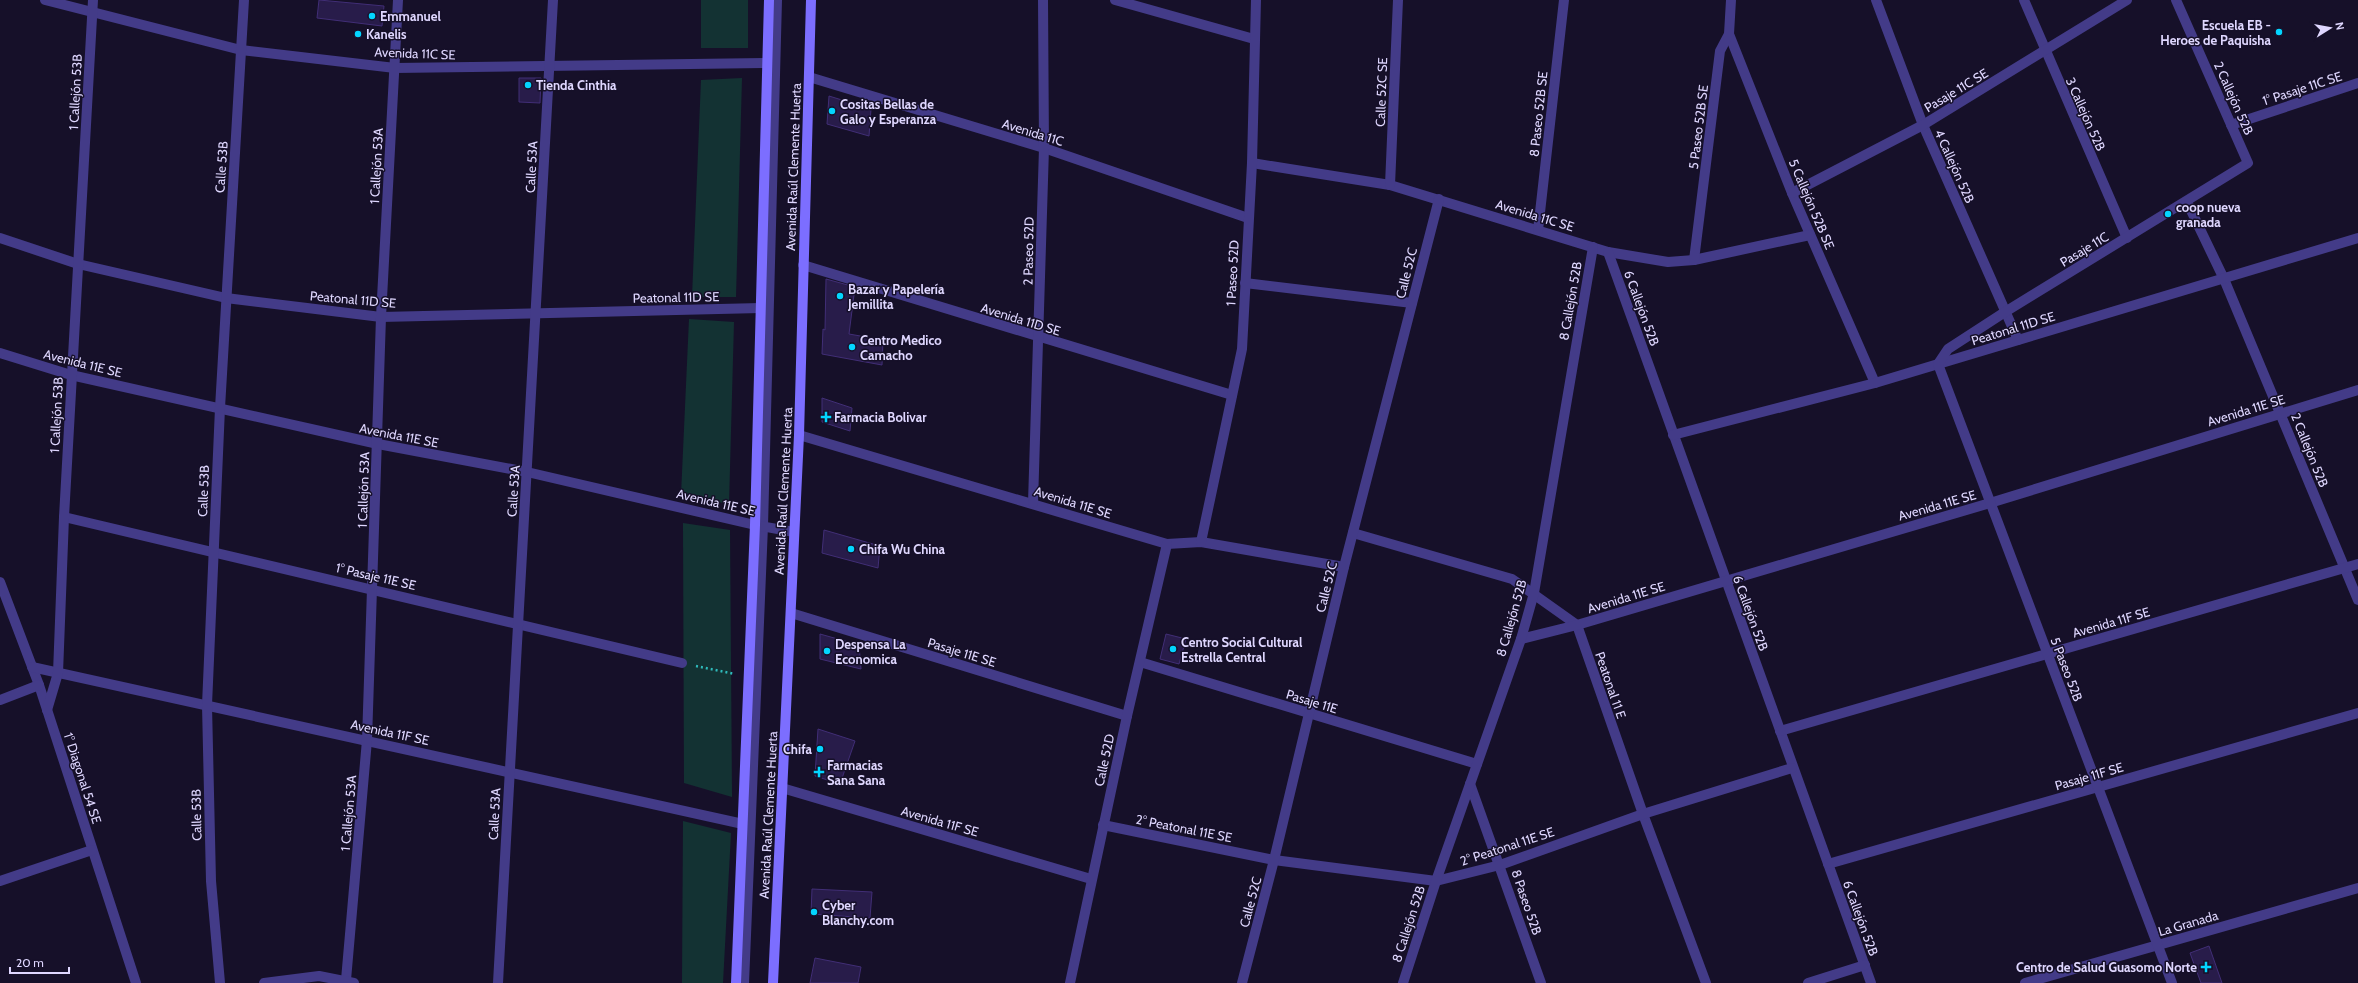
<svg xmlns="http://www.w3.org/2000/svg" width="2358" height="983" viewBox="0 0 2358 983" font-family="Cabin,sans-serif">
<rect width="100%" height="100%" fill="#161029"/>
<g fill="#133233">
<rect x="701" y="0" width="47" height="48"/>
<polygon points="742,78 736,297 692,297 701,80"/>
<polygon points="689,319 734,322 729,504 681,495"/>
<polygon points="683,523 730,530 732,797 684,783"/>
<polygon points="683,821 731,833 723,983 682,983"/>
</g>
<g fill="#281c4a" stroke="#412e76">
<polygon points="319,0 384,6 382,26 317,18"/>
<polygon points="519,78 541,78 540,103 519,102"/>
<polygon points="829,96 871,109 869,136 827,124"/>
<polygon points="826,279 855,287 849,334 883,340 882,365 822,354 823,329 825,330"/>
<polygon points="822,398 852,408 850,431 822,422"/>
<polygon points="824,530 880,546 878,568 822,553"/>
<polygon points="820,634 859,645 861,669 820,659"/>
<polygon points="1166,634 1186,639 1179,664 1160,659"/>
<polygon points="818,729 855,741 840,784 815,776"/>
<polygon points="812,889 872,892 870,918 811,914"/>
<polygon points="2209,946 2222,983 2201,983 2190,953"/>
<polygon points="815,958 861,967 858,983 810,983"/>
</g>
<g fill="none" stroke-linecap="round" stroke-linejoin="round">
<polyline stroke="#2fbabb" stroke-width="2.5" stroke-dasharray="2 3" stroke-linecap="butt" points="696,666 735,674"/>
<polyline stroke="#433b88" stroke-width="10" points="744,983 763,526 777,0"/>
<g stroke="#433b88" stroke-width="10">
<polyline points="45,0 241,50 395,68 768,63"/>
<polyline points="1115,0 1254,39"/>
<polyline points="1876,0 1923,125 2018,340"/>
<polyline points="2024,0 2127,238"/>
<polyline points="1729,34 1792,193 1875,383"/>
<polyline points="809,77 1044,148 1248,218"/>
<polyline points="2231,125 2358,83"/>
<polyline points="1252,163 1390,185 1608,252 1668,262 1694,260 1810,235"/>
<polyline points="1390,185 1398,0"/>
<polyline points="1792,193 1923,125 2127,0"/>
<polyline points="2187,202 2224,279 2358,600"/>
<polyline points="1538,230 1564,0"/>
<polyline points="0,238 78,264 226,298 381,317 761,308"/>
<polyline points="1608,252 1871,983"/>
<polyline points="1694,260 1720,51 1729,34 1731,0"/>
<polyline points="803,265 1232,395"/>
<polyline points="1245,283 1412,303"/>
<polyline points="0,353 71,375 378,444 527,472 755,525 794,532"/>
<polyline points="799,435 1167,544 1201,542 1344,567"/>
<polyline points="1673,435 1875,383 2358,238"/>
<polyline points="1033,503 1044,148 1043,0"/>
<polyline points="64,517 682,663"/>
<polyline points="1353,533 1512,579 1577,625 1643,814 1706,983"/>
<polyline points="1201,542 1242,349 1252,163 1256,0"/>
<polyline points="0,582 39,685 136,983"/>
<polyline points="791,613 1127,716"/>
<polyline points="1521,639 1577,625 1990,503 2358,390"/>
<polyline points="1140,662 1477,764"/>
<polyline points="32,667 743,824"/>
<polyline points="0,700 39,685"/>
<polyline points="47,710 58,673 64,517 93,0"/>
<polyline points="1780,731 2358,564"/>
<polyline points="1470,784 1541,983"/>
<polyline points="782,788 1091,879"/>
<polyline points="1103,825 1274,860 1436,881 1500,865 1643,814 1792,768"/>
<polyline points="1828,864 2358,713"/>
<polyline points="0,881 92,850"/>
<polyline points="346,980 367,740 381,317 398,0"/>
<polyline points="220,983 211,881 207,705 220,408 244,0"/>
<polyline points="264,983 319,976 354,983"/>
<polyline points="498,983 553,0"/>
<polyline points="1070,983 1127,716 1167,544"/>
<polyline points="1242,983 1274,860 1344,567 1439,199"/>
<polyline points="1403,983 1436,881 1521,639 1534,593 1593,247"/>
<polyline points="1808,983 1865,965"/>
<polyline points="2025,983 2358,888"/>
<polyline points="2172,983 1938,364 1948,349 2005,312 2248,163 2176,0"/>
</g>
<g stroke="#7c6eff" stroke-width="10">
<polyline points="736,983 755,525 769,0"/>
<polyline points="773,983 799,435 811,0"/>
</g>
</g>
<g fill="#03d5ff" stroke="#161029" stroke-width="1.5">
<circle cx="372" cy="16" r="4"/>
<circle cx="2279" cy="32" r="4"/>
<circle cx="358" cy="34" r="4"/>
<circle cx="528" cy="85" r="4"/>
<circle cx="832" cy="111" r="4"/>
<circle cx="2168" cy="214" r="4"/>
<circle cx="840" cy="296" r="4"/>
<circle cx="852" cy="347" r="4"/>
<path d="M824 411h4v4h4v4h-4v4h-4v-4h-4v-4h4z"/>
<circle cx="851" cy="549" r="4"/>
<circle cx="1173" cy="649" r="4"/>
<circle cx="827" cy="651" r="4"/>
<circle cx="820" cy="749" r="4"/>
<path d="M817 766h4v4h4v4h-4v4h-4v-4h-4v-4h4z"/>
<circle cx="814" cy="912" r="4"/>
<path d="M2204 961h4v4h4v4h-4v4h-4v-4h-4v-4h4z"/>
</g>
<g text-anchor="middle" dominant-baseline="central" stroke-width="3" stroke-linejoin="round" paint-order="stroke">
<g font-size="13" font-weight="bold" fill="#dfd7ff" stroke="#161029" text-anchor="start">
<text x="380" y="16">Emmanuel</text>
<text x="2271" y="25" text-anchor="end">Escuela EB -<tspan x="2271" dy="15">Heroes de Paquisha</tspan></text>
<text x="366" y="34">Kanelis</text>
<text x="536" y="85">Tienda Cinthia</text>
<text x="840" y="104">Cositas Bellas de<tspan x="840" dy="15">Galo y Esperanza</tspan></text>
<text x="2176" y="207">coop nueva<tspan x="2176" dy="15">granada</tspan></text>
<text x="848" y="289">Bazar y Papelería<tspan x="848" dy="15">Jemillita</tspan></text>
<text x="860" y="340">Centro Medico<tspan x="860" dy="15">Camacho</tspan></text>
<text x="834" y="417">Farmacia Bolivar</text>
<text x="859" y="549">Chifa Wu China</text>
<text x="1181" y="642">Centro Social Cultural<tspan x="1181" dy="15">Estrella Central</tspan></text>
<text x="835" y="644">Despensa La<tspan x="835" dy="15">Economica</tspan></text>
<text x="812" y="749" text-anchor="end">Chifa</text>
<text x="827" y="765">Farmacias<tspan x="827" dy="15">Sana Sana</tspan></text>
<text x="822" y="905">Cyber<tspan x="822" dy="15">Blanchy.com</tspan></text>
<text x="2197" y="967" text-anchor="end">Centro de Salud Guasomo Norte</text>
</g>
<g font-size="13" fill="#dfd7ff" stroke="#161029">
<text transform="translate(415 53) rotate(2)">Avenida 11C SE</text>
<text transform="translate(2302 88) rotate(-18)">1° Pasaje 11C SE</text>
<text transform="translate(1956 90) rotate(-31)">Pasaje 11C SE</text>
<text transform="translate(75 92) rotate(-87)">1 Callejón 53B</text>
<text transform="translate(1381 92) rotate(-88)">Calle 52C SE</text>
<text transform="translate(2234 98) rotate(66)">2 Callejón 52B</text>
<text transform="translate(1538 114) rotate(-84)">8 Paseo 52B SE</text>
<text transform="translate(2086 114) rotate(66)">3 Callejón 52B</text>
<text transform="translate(1698 127) rotate(-83)">5 Paseo 52B SE</text>
<text transform="translate(1033 132) rotate(17)">Avenida 11C</text>
<text transform="translate(376 166) rotate(-87)">1 Callejón 53A</text>
<text transform="translate(1955 166) rotate(66)">4 Callejón 52B</text>
<text transform="translate(221 167) rotate(-86)">Calle 53B</text>
<text transform="translate(531 167) rotate(-87)">Calle 53A</text>
<text transform="translate(793 167) rotate(-88)">Avenida Raúl Clemente Huerta</text>
<text transform="translate(1812 204) rotate(67)">5 Callejón 52B SE</text>
<text transform="translate(1535 215) rotate(17)">Avenida 11C SE</text>
<text transform="translate(2084 249) rotate(-31)">Pasaje 11C</text>
<text transform="translate(1028 251) rotate(-89)">2 Paseo 52D</text>
<text transform="translate(1232 273) rotate(-87)">1 Paseo 52D</text>
<text transform="translate(1406 273) rotate(-76)">Calle 52C</text>
<text transform="translate(676 297) rotate(-1)">Peatonal 11D SE</text>
<text transform="translate(353 299) rotate(5)">Peatonal 11D SE</text>
<text transform="translate(1570 301) rotate(-80)">8 Callejón 52B</text>
<text transform="translate(1642 308) rotate(70)">6 Callejón 52B</text>
<text transform="translate(1021 319) rotate(17)">Avenida 11D SE</text>
<text transform="translate(2013 328) rotate(-17)">Peatonal 11D SE</text>
<text transform="translate(83 363) rotate(14)">Avenida 11E SE</text>
<text transform="translate(2246 410) rotate(-17)">Avenida 11E SE</text>
<text transform="translate(56 415) rotate(-87)">1 Callejón 53B</text>
<text transform="translate(399 435) rotate(11)">Avenida 11E SE</text>
<text transform="translate(2310 450) rotate(68)">2 Callejón 52B</text>
<text transform="translate(363 490) rotate(-88)">1 Callejón 53A</text>
<text transform="translate(203 491) rotate(-88)">Calle 53B</text>
<text transform="translate(513 491) rotate(-86)">Calle 53A</text>
<text transform="translate(783 491) rotate(-87)">Avenida Raúl Clemente Huerta</text>
<text transform="translate(716 502) rotate(13)">Avenida 11E SE</text>
<text transform="translate(1073 502) rotate(17)">Avenida 11E SE</text>
<text transform="translate(1937 505) rotate(-16)">Avenida 11E SE</text>
<text transform="translate(376 576) rotate(13)">1° Pasaje 11E SE</text>
<text transform="translate(1326 587) rotate(-76)">Calle 52C</text>
<text transform="translate(1626 597) rotate(-17)">Avenida 11E SE</text>
<text transform="translate(1751 613) rotate(70)">6 Callejón 52B</text>
<text transform="translate(1511 618) rotate(-74)">8 Callejón 52B</text>
<text transform="translate(2111 622) rotate(-16)">Avenida 11F SE</text>
<text transform="translate(962 652) rotate(17)">Pasaje 11E SE</text>
<text transform="translate(2067 669) rotate(69)">5 Paseo 52B</text>
<text transform="translate(1611 685) rotate(71)">Peatonal 11 E</text>
<text transform="translate(1312 701) rotate(17)">Pasaje 11E</text>
<text transform="translate(390 732) rotate(12)">Avenida 11F SE</text>
<text transform="translate(1104 760) rotate(-78)">Calle 52D</text>
<text transform="translate(2089 776) rotate(-16)">Pasaje 11F SE</text>
<text transform="translate(83 778) rotate(72)">1° Diagonal 54 SE</text>
<text transform="translate(348 813) rotate(-85)">1 Callejón 53A</text>
<text transform="translate(494 814) rotate(-87)">Calle 53A</text>
<text transform="translate(196 815) rotate(-91)">Calle 53B</text>
<text transform="translate(768 815) rotate(-87)">Avenida Raúl Clemente Huerta</text>
<text transform="translate(940 821) rotate(16)">Avenida 11F SE</text>
<text transform="translate(1184 828) rotate(11)">2° Peatonal 11E SE</text>
<text transform="translate(1507 846) rotate(-18)">2° Peatonal 11E SE</text>
<text transform="translate(1250 902) rotate(-75)">Calle 52C</text>
<text transform="translate(1527 902) rotate(71)">8 Paseo 52B</text>
<text transform="translate(1861 918) rotate(70)">6 Callejón 52B</text>
<text transform="translate(2188 923) rotate(-16)">La Granada</text>
<text transform="translate(1408 924) rotate(-72)">8 Callejón 52B</text>
</g>
</g>
<g transform="translate(2330 28) rotate(79)" stroke="#161029" stroke-width="3" paint-order="stroke">
<path d="M0-3L7 15L0 10L-7 15Z" fill="#dfd7ff"/>
<text y="-6" font-size="11" font-weight="bold" text-anchor="middle" fill="#dfd7ff">N</text>
</g>
<path d="M10 967v6h59v-6" fill="none" stroke="#dfd7ff" stroke-width="2"/>
<text x="16" y="967" font-size="12" fill="#dfd7ff" stroke="#161029" stroke-width="3" paint-order="stroke">20 m</text>
</svg>
